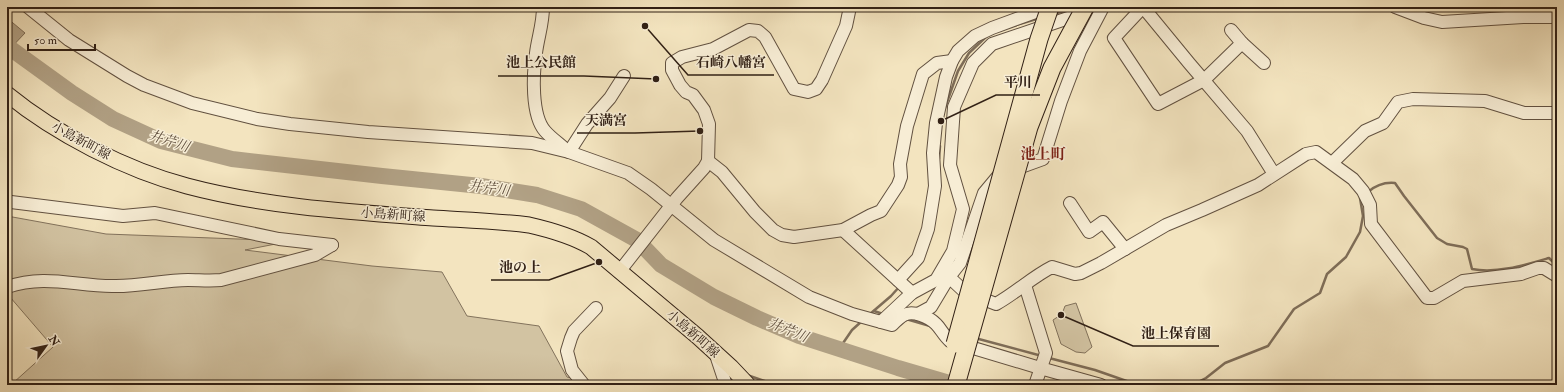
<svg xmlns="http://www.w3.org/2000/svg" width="1564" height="392" viewBox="0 0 1564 392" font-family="'IM FELL Double Pica','Noto Serif JP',serif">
<rect width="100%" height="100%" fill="#f3e4bf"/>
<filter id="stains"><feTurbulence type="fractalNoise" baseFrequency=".005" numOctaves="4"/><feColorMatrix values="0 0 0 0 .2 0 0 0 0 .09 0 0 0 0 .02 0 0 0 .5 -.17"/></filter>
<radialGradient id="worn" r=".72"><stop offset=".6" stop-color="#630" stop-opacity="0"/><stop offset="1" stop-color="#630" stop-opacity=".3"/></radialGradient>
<g fill="#d2c3a2" stroke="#82725c">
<polygon points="7,216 106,234 291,241 245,250 372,266 442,272 467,316 539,326 567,377 601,385 12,385 13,383 53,347 10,297 7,297"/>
<polygon points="1076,303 1092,347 1085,353 1076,352 1061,344 1053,320 1062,314 1065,306"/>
</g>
<polygon fill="#b1a185" stroke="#7e6d58" points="7,18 25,33 7,52"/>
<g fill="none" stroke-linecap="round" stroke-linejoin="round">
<g stroke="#7e6d58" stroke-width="2.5">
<polyline points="1054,14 1071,9 1074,7"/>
<polyline points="1016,25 1040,18"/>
<polyline points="945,108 958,71 969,53 987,36"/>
<polyline points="939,159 940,146"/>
<path d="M1368 192C1376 185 1385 182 1395 183L1404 196 1437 238 1447 244 1463 247 1467 249 1472 269C1496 274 1525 265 1549 258L1557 266"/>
<polyline points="874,311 883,314"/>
<polyline points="870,314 891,296 900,286"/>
<polyline points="906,319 930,326"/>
<polyline points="975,338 1042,356"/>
<polyline points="839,349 852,330 862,321"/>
<polyline points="1049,358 1095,370 1138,385"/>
<polyline points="747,375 776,385"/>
<polyline points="1192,385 1206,378 1225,363 1268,346 1294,309 1320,293 1327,274 1346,257 1360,232 1363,216 1360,198 1362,196"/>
</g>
<polyline stroke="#b1a185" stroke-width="16" points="7,46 72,93 113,119 161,141 232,159 382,176 481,186 537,195 581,209 637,240 661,265 714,297 757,318 799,336 898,368 956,385"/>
<g stroke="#625140" stroke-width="14">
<g id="minor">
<path d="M28 7 69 40 127 76 144 85 192 103 257 119 290 124 368 132 532 143 569 152 628 173 651 189 714 240 809 297 852 314 892 325C895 322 900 317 904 315 913 310 929 317 936 324 941 329 944 336 950 341L1040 368 1101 385"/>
<path d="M543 7C543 24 538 37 536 53 533 74 531 115 545 131 551 138 560 144 566 150"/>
<polyline points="1143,7 1114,38 1158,104 1204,80 1242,43 1231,30"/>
<polyline points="1143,7 1189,63 1247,131 1274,174"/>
<polyline points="1395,7 1424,18 1442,22 1523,17 1551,17 1554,9 1553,7"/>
<polyline points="1242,43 1264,63"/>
<polyline points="569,152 587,124 610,98 624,76"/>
<polyline points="708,161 722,172 755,212 773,230 782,235 794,237 843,230 871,215 881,211 898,185 901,177 900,164 907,126 923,74 937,63 952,61"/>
<polyline points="1332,163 1365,131 1383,123 1398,102 1413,99 1485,101 1524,113 1557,113"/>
<polyline points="7,202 11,202 123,216 155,213 279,239 332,245"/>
<polyline points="1070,203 1089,232 1103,222 1125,249"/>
<polyline points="843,230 912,293"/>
<polyline points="619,272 677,198 704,168 708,161 709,124 704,110 693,95 686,92 680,85 672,70 672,63 682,57 713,49 749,30 758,31 765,37 794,89 808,92 816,89 822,80 846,26 850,7"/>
<path d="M949 277 965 292 996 304C1016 293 1032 277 1052 267L1075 274 1081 273 1101 263 1166 225 1202 210 1258 185 1306 154 1316 152 1353 179 1363 191 1370 205 1371 224 1427 298H1434L1463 281 1521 274 1538 268H1544L1557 276"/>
<polyline points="898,280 918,258 928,229 935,186 933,153 936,123 946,77 952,61 958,51 975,36 992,28 1049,7"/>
<polyline points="1025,285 1046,353 1035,385"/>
<path d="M7 287C45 274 75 286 112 286 138 287 163 280 188 280 199 280 210 281 221 280L315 255 332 245"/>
<polyline points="918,314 931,307 949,277 960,263 984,193 999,175 1043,159 1061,101 1080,51 1103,7"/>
<polyline points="881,322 912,293 936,280 953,251 963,209 950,165 954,107 973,63 992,44 1083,13"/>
<polyline points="715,352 726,385"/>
<polyline points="584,385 572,370 567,351 571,338 574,331 596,308"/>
</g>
</g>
<g stroke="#312015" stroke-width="17">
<path id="major" d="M7 94C56 134 126 170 187 186 266 207 351 212 433 218 465 220 497 221 529 225 551 230 572 236 591 247L697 336 731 367 748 385"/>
</g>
<use href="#minor" stroke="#f7edd5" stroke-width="12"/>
<use href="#major" stroke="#f3e4bf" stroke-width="15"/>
<g stroke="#312015" stroke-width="19" stroke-linecap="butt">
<g id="highway-bridge">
<polyline points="955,344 1039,39 1050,7"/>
<polyline points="956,385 1029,127 1052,68 1085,7"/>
</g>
</g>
<use href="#highway-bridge" stroke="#f3e4bf" stroke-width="17"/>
</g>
<g text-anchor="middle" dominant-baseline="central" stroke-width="3" stroke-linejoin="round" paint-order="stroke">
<g font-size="13" fill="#312015" stroke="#f7edd5">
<text transform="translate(81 141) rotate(28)">小島新町線</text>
<text transform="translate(393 215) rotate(4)">小島新町線</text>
<text transform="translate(693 334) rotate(41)">小島新町線</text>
</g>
<g font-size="14" font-style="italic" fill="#5e4d3c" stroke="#f7edd5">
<text transform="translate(169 141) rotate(18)">井芹川</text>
<text transform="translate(489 188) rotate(8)">井芹川</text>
<text transform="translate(788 330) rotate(22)">井芹川</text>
</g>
<g font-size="15" font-weight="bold" fill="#7a1f14" stroke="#f7edd5">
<text x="1043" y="154">池上町</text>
</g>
</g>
<path fill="none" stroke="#312015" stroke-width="1.5" d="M645 26L688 75H774M656 79L584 76H498M941 121L996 95H1040M700 131L635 133H577M599 262L549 280H491M1061 315L1133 346H1219"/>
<g fill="#312015" stroke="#f7edd5" stroke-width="1.5">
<circle cx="645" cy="26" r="4"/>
<circle cx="656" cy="79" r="4"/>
<circle cx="941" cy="121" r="4"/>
<circle cx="700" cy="131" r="4"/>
<circle cx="599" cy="262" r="4"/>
<circle cx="1061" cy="315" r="4"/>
</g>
<g font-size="14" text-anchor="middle" font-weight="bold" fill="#312015" stroke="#f7edd5" stroke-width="3" stroke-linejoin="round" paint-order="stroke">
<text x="731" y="67">石崎八幡宮</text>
<text x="541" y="67">池上公民館</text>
<text x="1018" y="87">平川</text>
<text x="606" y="125">天満宮</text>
<text x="520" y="272">池の上</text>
<text x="1176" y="338">池上保育園</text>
</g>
<rect width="1564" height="392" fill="none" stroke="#f3e4bf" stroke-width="24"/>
<rect x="8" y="8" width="1548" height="376" fill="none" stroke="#312015" stroke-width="2"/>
<rect x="12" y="12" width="1540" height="368" fill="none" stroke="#312015"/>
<g transform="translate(46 346) rotate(57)" stroke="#f7edd5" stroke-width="3" paint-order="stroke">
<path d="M0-3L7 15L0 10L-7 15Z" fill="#312015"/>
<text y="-6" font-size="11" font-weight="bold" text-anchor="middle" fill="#312015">N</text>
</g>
<path d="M28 44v6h67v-6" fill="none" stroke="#312015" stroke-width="2"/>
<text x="34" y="44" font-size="12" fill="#312015" stroke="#f7edd5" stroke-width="3" paint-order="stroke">50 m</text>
<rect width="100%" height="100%" filter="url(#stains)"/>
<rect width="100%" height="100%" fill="url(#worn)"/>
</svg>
